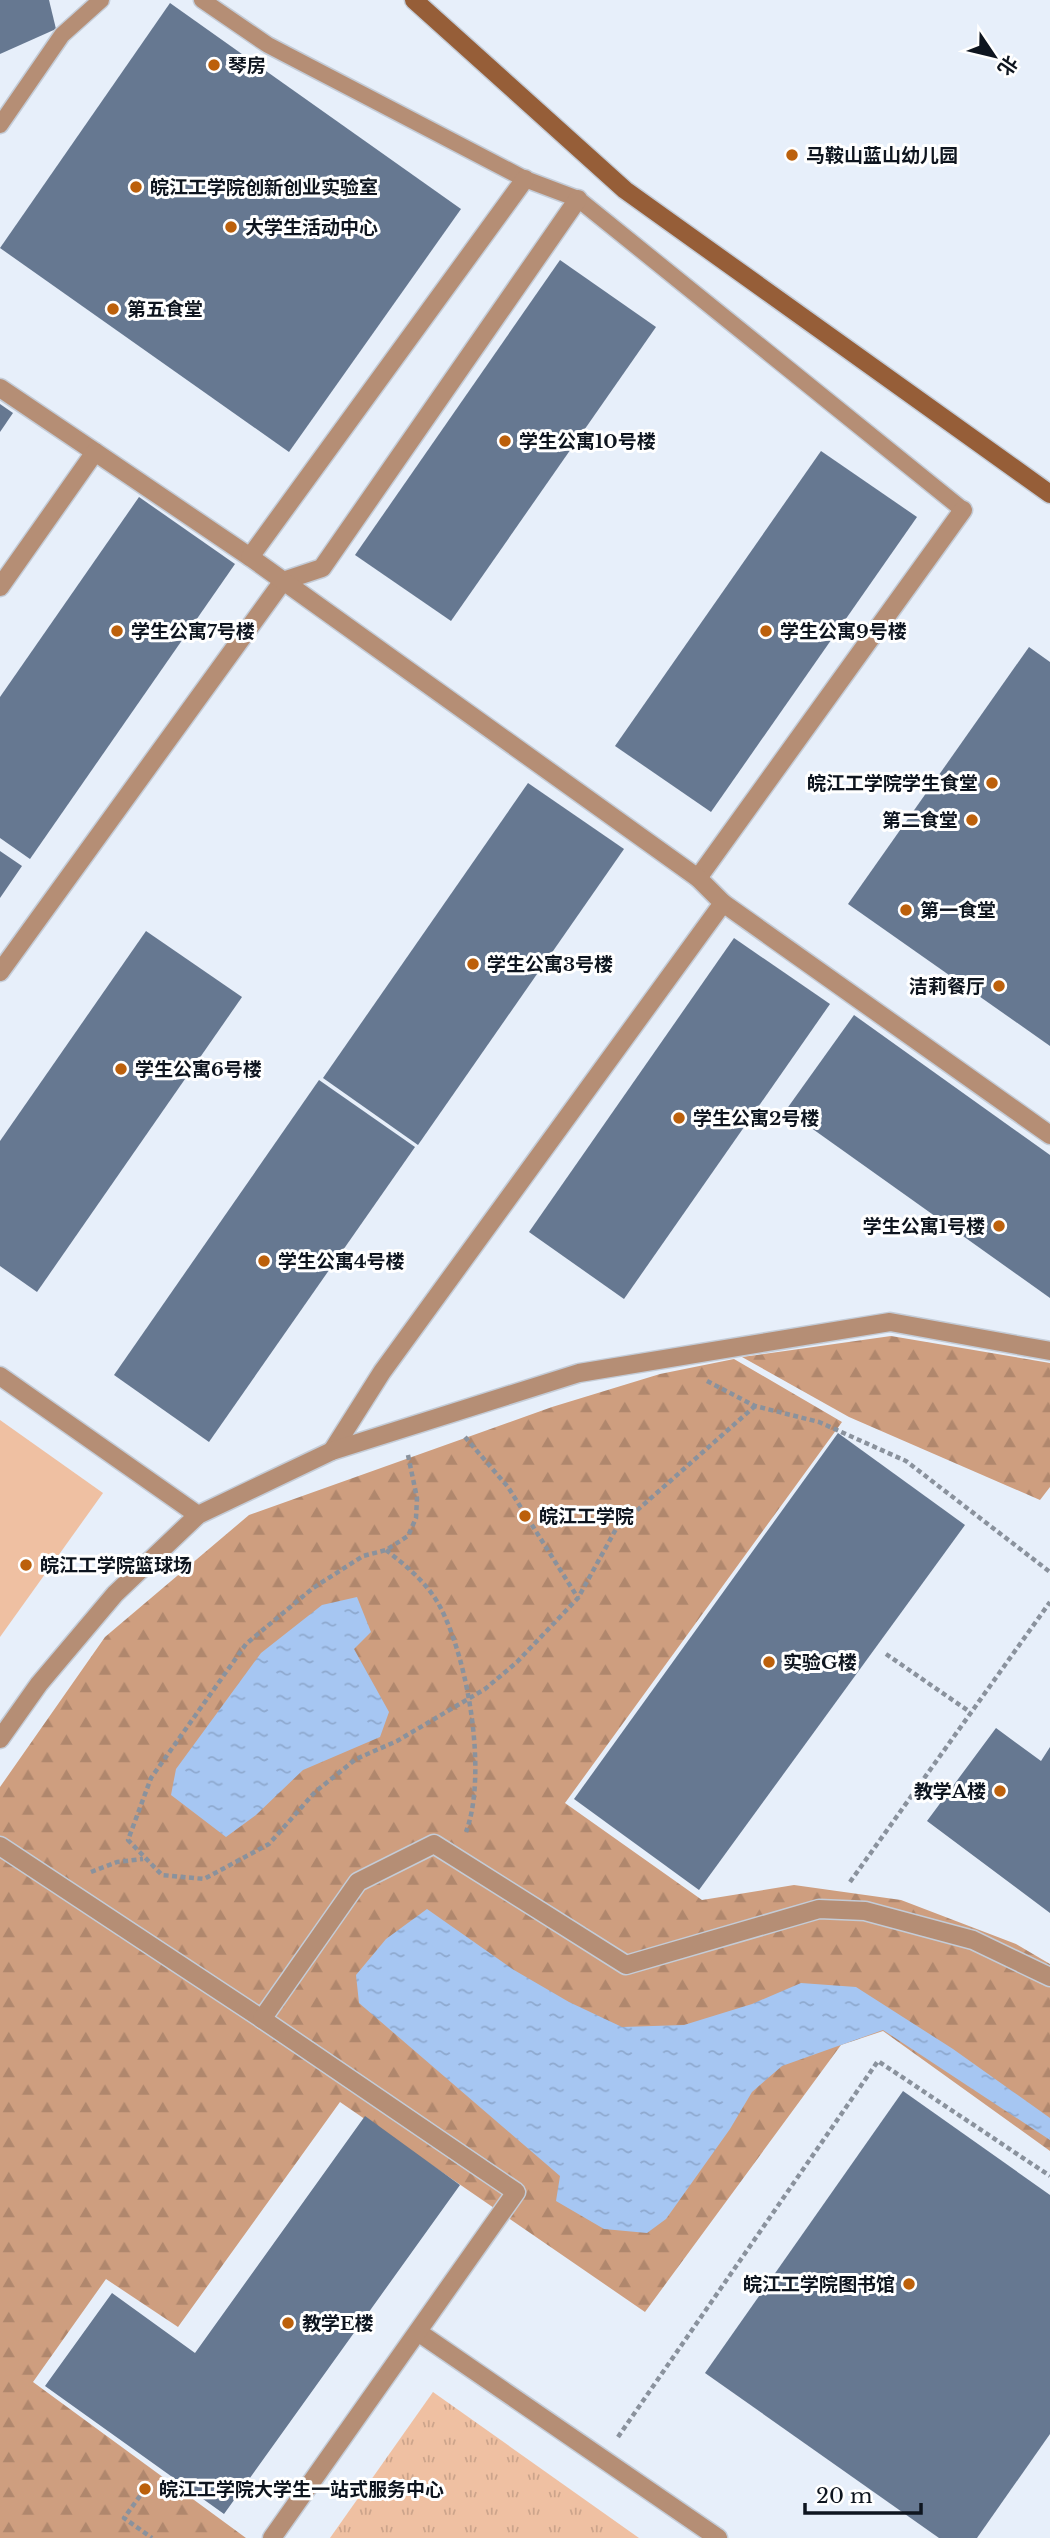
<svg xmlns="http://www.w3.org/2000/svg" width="1050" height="2538" viewBox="0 0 1050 2538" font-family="'Libre Baskerville','Noto Sans SC',serif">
<defs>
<pattern id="grass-tufts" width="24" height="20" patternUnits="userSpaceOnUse" patternTransform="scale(1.75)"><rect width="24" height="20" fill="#efc0a2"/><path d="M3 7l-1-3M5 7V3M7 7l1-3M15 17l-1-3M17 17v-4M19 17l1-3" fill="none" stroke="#cca48b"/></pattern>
<pattern id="forest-firs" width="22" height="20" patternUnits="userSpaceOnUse" patternTransform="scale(1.75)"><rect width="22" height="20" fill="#ce9e7f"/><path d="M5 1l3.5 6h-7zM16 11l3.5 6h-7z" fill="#b0876d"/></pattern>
<pattern id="water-ripples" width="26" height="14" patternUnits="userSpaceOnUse" patternTransform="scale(1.75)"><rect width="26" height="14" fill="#a6c6f2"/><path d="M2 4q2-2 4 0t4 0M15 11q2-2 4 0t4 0" fill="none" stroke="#8ea9cf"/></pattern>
</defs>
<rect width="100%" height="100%" fill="#e7effa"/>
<polygon fill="url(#grass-tufts)" points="433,2392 639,2538 330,2538"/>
<g fill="url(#forest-firs)">
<polygon points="891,1336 1050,1363 1050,1487 1040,1500 849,1417 742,1357"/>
<polygon points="734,1359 842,1422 565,1803 702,1900 794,1885 901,1900 1016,1944 1050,1964 1050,2151 883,2031 841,2045 645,2312 340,2102 178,2327 106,2279 33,2382 246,2538 0,2538 0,1787 105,1637 249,1515 552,1407 660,1374"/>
</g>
<polygon fill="#efc0a2" points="0,1420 103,1493 0,1637"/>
<g fill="url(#water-ripples)">
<polygon points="357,1597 371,1632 354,1649 389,1712 380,1737 303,1770 256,1815 226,1837 171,1795 176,1769 261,1653 322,1605"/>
<polygon points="427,1909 514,1970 569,2002 622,2027 684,2025 752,2004 801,1983 856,1987 953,2049 1050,2118 1050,2140 883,2030 782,2066 752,2092 730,2129 666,2219 647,2233 604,2229 556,2201 560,2176 359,2003 356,1975 386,1939"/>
</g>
<g fill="#667891">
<polygon points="0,0 49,0 56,29 0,54"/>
<polygon points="170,3 461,209 289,452 0,248"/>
<polygon points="560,260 656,327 451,621 355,555"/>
<polygon points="0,404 13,413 0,432"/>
<polygon points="821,451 917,517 711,812 615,746"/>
<polygon points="139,497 235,564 30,859 0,838 0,697"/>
<polygon points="1029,647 1050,662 1050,1046 848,904"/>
<polygon points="528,783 624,849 418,1145 323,1078"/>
<polygon points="0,851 22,866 0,898"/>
<polygon points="146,931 242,997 37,1292 0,1266 0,1141"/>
<polygon points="734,938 830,1004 624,1299 529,1232"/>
<polygon points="854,1015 1050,1155 1050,1298 786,1110"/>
<polygon points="319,1080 415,1147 209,1442 114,1375"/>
<polygon points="838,1433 965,1525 699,1890 574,1799"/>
<polygon points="996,1728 1041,1761 1050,1747 1050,1913 927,1821"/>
<polygon points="903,2091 1050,2195 1050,2434 977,2538 939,2538 705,2373"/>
<polygon points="365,2116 460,2185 224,2514 45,2386 112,2293 195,2353"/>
</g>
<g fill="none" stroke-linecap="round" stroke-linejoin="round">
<g stroke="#c4ccd7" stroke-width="19">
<g id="lane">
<polyline points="202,0 268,45 525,179 578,199 963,510"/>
<polyline points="0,125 62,35 101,0"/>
</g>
</g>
<g stroke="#c4ccd7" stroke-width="21">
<g id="street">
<polyline points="0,388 95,452"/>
<polyline points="0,587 95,452 250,557"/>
<polyline points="698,878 963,510"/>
<polyline points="723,903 1050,1135"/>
<polyline points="0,972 283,581 322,568 578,199"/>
<polyline points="0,1376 198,1515"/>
<polyline points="332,1451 382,1372 723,903 698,878 250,557 525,179"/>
<polyline points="0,1739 39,1684 115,1594 198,1515 332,1451 579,1373 890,1322 1050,1351"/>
<polyline points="0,1846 262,2019"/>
<polyline points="418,2332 718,2538"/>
<polyline points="272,2538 516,2192 262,2019 358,1882 434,1844 626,1965 819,1909 865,1911 973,1940 1050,1977"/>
</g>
</g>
<g stroke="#c4ccd7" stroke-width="21">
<polyline id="secondary" points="414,0 625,190 1050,494"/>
</g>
<g stroke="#8a929d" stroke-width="4.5" stroke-dasharray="5 3.5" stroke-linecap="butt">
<polyline points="707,1381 755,1406 819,1422 906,1461 1050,1572"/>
<polyline points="465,1437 508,1487 578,1598"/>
<polyline points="408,1455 417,1498 416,1518 408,1536 386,1550 363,1556 313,1588 246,1644 151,1778 128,1840 162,1875 204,1879 269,1844 315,1792 356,1759 397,1741 485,1689 517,1662 578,1598 616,1529 755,1406"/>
<path d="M386 1550C405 1565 425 1581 438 1603 468 1656 488 1774 466 1832"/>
<polyline points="886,1654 970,1712"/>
<polyline points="91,1872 117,1862 143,1859"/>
<polyline points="850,1882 1050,1602"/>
<polyline points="618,2437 878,2061 1050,2176"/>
<polyline points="145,2489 124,2518 152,2538"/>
</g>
<use href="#lane" stroke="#b58e75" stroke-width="16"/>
<use href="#street" stroke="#b58e75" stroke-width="18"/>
<use href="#secondary" stroke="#965e38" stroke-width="18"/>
</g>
<g fill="#bc600b" stroke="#fff" stroke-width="2.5">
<circle cx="214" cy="65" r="7"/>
<circle cx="792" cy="155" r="7"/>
<circle cx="136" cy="187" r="7"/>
<circle cx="231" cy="227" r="7"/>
<circle cx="113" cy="309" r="7"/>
<circle cx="505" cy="441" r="7"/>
<circle cx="117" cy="631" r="7"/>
<circle cx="766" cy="631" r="7"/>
<circle cx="992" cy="783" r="7"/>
<circle cx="972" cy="820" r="7"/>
<circle cx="906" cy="910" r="7"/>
<circle cx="473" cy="964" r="7"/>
<circle cx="999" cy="986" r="7"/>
<circle cx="121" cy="1069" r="7"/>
<circle cx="679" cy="1118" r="7"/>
<circle cx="999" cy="1226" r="7"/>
<circle cx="264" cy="1261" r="7"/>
<circle cx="525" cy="1516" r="7"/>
<circle cx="26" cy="1565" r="7"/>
<circle cx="769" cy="1662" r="7"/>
<circle cx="1000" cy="1791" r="7"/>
<circle cx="909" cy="2284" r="7"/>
<circle cx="288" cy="2323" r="7"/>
<circle cx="145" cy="2489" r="7"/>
</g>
<g text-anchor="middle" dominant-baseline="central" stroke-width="6" stroke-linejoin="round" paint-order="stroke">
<g font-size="19" font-weight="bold" fill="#0e151f" stroke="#fff" text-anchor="start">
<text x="228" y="65">琴房</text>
<text x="806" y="155">马鞍山蓝山幼儿园</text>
<text x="150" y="187">皖江工学院创新创业实验室</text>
<text x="245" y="227">大学生活动中心</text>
<text x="127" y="309">第五食堂</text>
<text x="519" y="441">学生公寓10号楼</text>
<text x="131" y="631">学生公寓7号楼</text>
<text x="780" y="631">学生公寓9号楼</text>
<text x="978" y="783" text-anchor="end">皖江工学院学生食堂</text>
<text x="958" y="820" text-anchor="end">第二食堂</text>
<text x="920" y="910">第一食堂</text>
<text x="487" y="964">学生公寓3号楼</text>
<text x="985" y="986" text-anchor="end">洁莉餐厅</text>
<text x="135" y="1069">学生公寓6号楼</text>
<text x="693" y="1118">学生公寓2号楼</text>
<text x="985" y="1226" text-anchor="end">学生公寓1号楼</text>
<text x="278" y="1261">学生公寓4号楼</text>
<text x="539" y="1516">皖江工学院</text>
<text x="40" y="1565">皖江工学院篮球场</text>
<text x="783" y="1662">实验G楼</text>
<text x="986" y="1791" text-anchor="end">教学A楼</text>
<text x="895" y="2284" text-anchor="end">皖江工学院图书馆</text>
<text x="302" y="2323">教学E楼</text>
<text x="159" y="2489">皖江工学院大学生一站式服务中心</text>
</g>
</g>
<g transform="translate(994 56) rotate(125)" stroke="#ffffff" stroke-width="5" paint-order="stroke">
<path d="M0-5L12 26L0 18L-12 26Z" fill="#0e151f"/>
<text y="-10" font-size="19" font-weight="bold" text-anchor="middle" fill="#0e151f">北</text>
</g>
<path d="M805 2503v10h116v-10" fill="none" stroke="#0e151f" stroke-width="3.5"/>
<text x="816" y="2503" font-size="21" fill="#0e151f" stroke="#ffffff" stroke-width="5" paint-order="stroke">20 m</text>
</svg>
